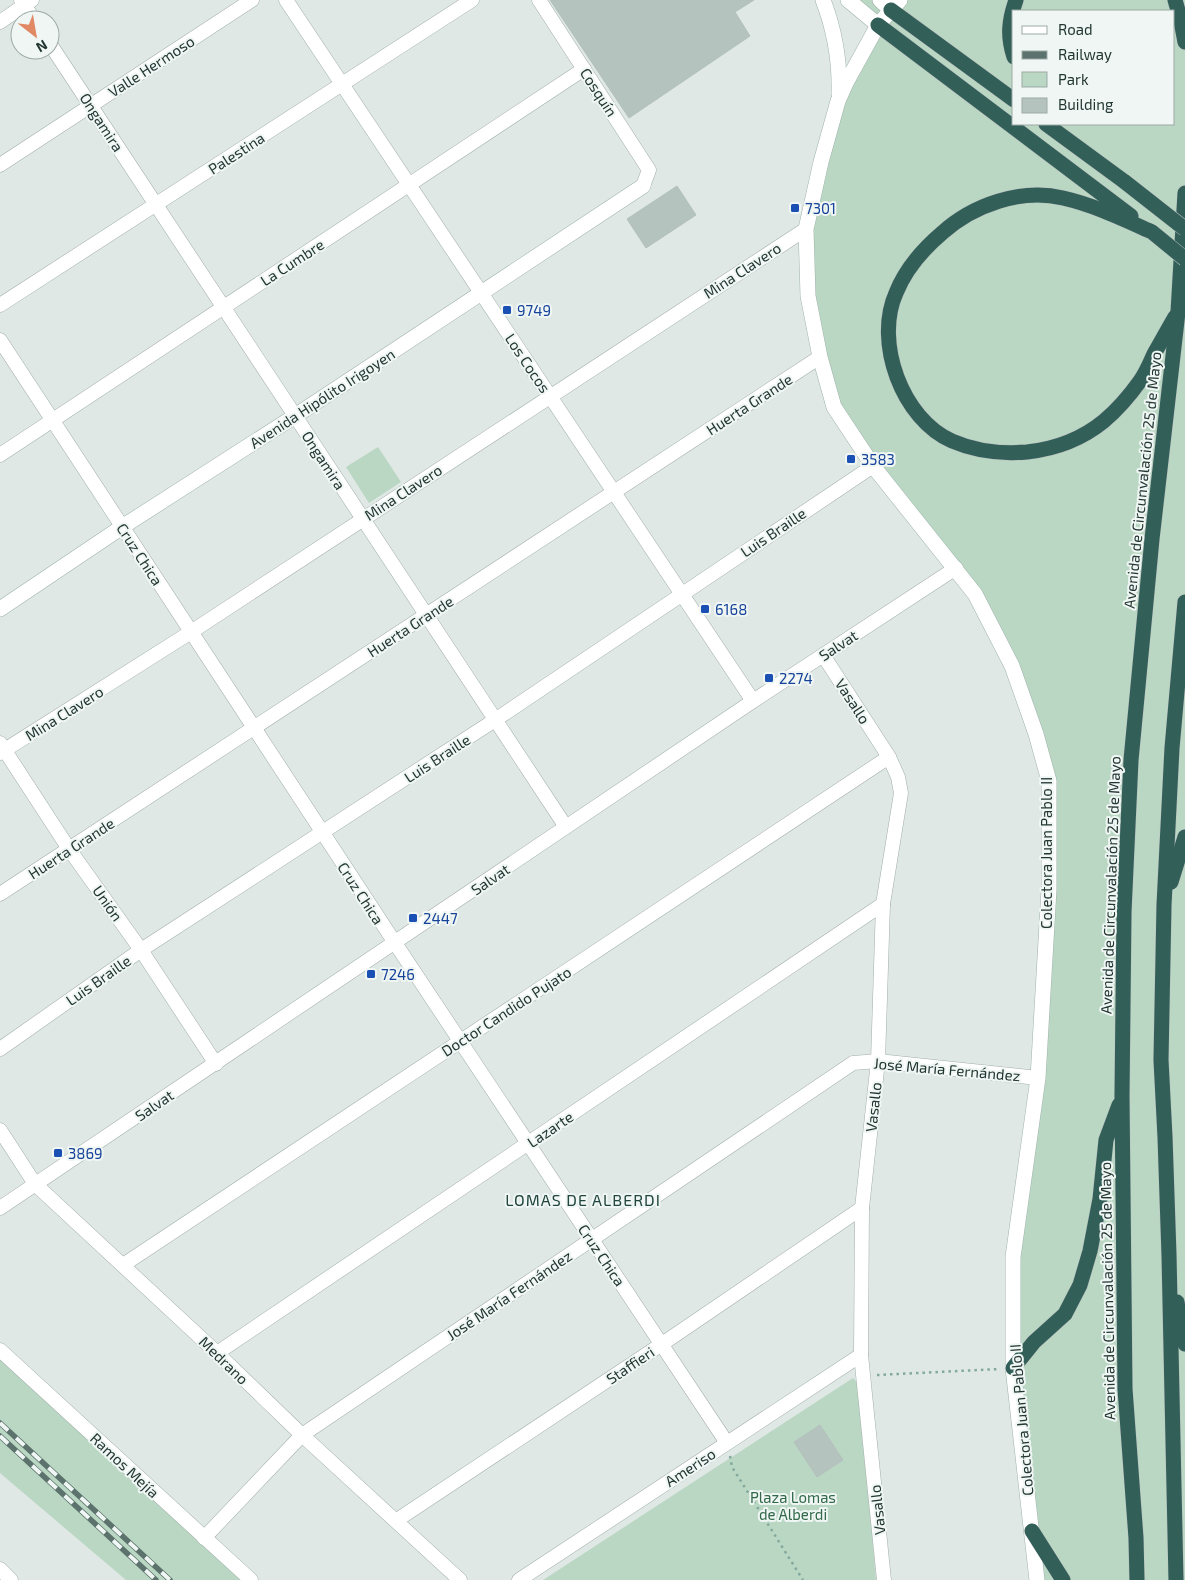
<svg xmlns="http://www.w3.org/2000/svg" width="1185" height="1580" viewBox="0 0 1185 1580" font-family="'Exo 2',sans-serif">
<rect width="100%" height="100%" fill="#dfe8e5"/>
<g fill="#bad7c3" fill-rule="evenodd">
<path d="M848 0H1185V1580H1037L1013 1368V1257L1038 1078 1049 781 1036 734 975 594 834 407 820 357 806 229 838 101 878 25ZM1014 11H1174V124H1014Z"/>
<polygon points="378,447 401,482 369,503 346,467"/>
<polygon points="0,1350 251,1580 126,1580 0,1473"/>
<polygon points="853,1378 859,1384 876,1580 543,1580"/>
</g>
<g fill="#b5c3be" stroke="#b3c1bc">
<polygon points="550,0 754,0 735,12 750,36 629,118"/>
<polygon points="677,186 696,215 646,248 627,219"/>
<polygon points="820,1425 843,1460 817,1477 794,1442"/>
</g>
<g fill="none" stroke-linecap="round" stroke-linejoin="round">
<g stroke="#a3afac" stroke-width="15">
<g id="street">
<polyline points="21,0 34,20"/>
<polyline points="286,0 753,701"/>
<polyline points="539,0 649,170 643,186"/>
<polyline points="0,22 32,0"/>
<polyline points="50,44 566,827"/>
<polyline points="0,165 252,0"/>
<polyline points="0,305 472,0"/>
<polyline points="0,340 395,943 727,1443"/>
<polyline points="0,455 584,69"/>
<polyline points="823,655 889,757 898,777 901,793 883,904 878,1061 862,1208 861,1355 884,1580"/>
<polyline points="0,743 69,849 141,950 216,1064"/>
<polyline points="0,753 191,632 806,229"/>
<polyline points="0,894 820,357"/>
<polyline points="0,1049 141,950 495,720 873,466"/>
<polyline points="0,1130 35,1184 217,1353 302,1435 460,1580"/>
<polyline points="0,1208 753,701 956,568"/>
<polyline points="123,1265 889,757"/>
<polyline points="0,1350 251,1580"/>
<polyline points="217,1353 883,904"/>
<polyline points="397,1520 662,1344 862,1208"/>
<polyline points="204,1538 302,1435 853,1063 878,1061 1038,1078"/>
<polyline points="0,1569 11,1580"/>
<polyline points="519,1580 861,1355"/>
</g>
</g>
<g stroke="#a0b3ad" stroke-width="16">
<g id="secondary">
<path d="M823 0C835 31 840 61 839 94"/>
<polyline points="848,0 878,25"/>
<polyline points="880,0 891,10"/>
<polyline points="900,0 878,25 846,83 838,101 821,162 806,229 808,296 820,357 834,407 873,466 975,594 1012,666 1036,734 1049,781 1049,889 1038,1078 1013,1257 1013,1368 1037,1580"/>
<polyline points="0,609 122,527 295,416 643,186"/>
</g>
</g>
<g stroke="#bdc3c2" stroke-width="16">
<g id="highway">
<polyline points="1175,0 1181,21 1185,42"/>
<polyline points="891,10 1014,100"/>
<polyline points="878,25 1131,216"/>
<path d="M1014 57C1007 36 1009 20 1016 0"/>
<polyline points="1046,124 1125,182"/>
<path d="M1152 232C1123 219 1094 205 1063 198 1021 188 973 205 942 233 922 250 906 268 896 293 874 342 902 419 952 441 975 451 1002 454 1027 452 1055 449 1082 439 1104 421 1117 410 1130 395 1140 381 1146 373 1150 363 1154 354 1161 342 1168 329 1175 317"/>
<polyline points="1171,882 1185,837"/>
<polyline points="1177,1302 1185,1344"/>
<polyline points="1013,1368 1034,1342 1065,1314 1080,1285 1090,1251 1100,1199 1106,1140 1119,1105"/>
<polyline points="1032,1531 1063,1580"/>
<polyline points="1137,1580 1136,1538 1125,1389 1122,1096 1124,912 1131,760 1152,539 1178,312 1185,193"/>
<polyline points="1176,1580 1169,1255 1165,1137 1161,1060 1164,905 1172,748 1185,602"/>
</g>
</g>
<g stroke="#83a89e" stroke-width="2.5" stroke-dasharray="2.5 4" stroke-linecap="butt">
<polyline points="877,1375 999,1369"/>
<polyline points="730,1456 732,1467 803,1580"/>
</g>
<use href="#street" stroke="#fff" stroke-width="14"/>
<use href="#secondary" stroke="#fff" stroke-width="15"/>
<use href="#highway" stroke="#325f58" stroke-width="15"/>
<g stroke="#5c726d" stroke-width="5.5">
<g id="rail">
<polyline points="0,1423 170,1580"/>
<polyline points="0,1436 156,1580"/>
</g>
</g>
<use href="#rail" stroke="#eff6f3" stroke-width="4" stroke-dasharray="11" stroke-linecap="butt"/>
<g stroke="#bdc3c2" stroke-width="16" stroke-linecap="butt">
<g id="highway-bridge">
<polyline points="1125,182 1185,229"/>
<polyline points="1152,232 1185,259"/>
</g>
</g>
<use href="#highway-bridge" stroke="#325f58" stroke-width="15"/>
</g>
<g fill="#1a4fb4" stroke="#eff6f3" stroke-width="2">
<rect x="790" y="203" width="10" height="10" rx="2.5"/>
<rect x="502" y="305" width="10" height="10" rx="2.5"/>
<rect x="846" y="454" width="10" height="10" rx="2.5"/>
<rect x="700" y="604" width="10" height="10" rx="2.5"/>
<rect x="764" y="673" width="10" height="10" rx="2.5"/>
<rect x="408" y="913" width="10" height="10" rx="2.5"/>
<rect x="366" y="969" width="10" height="10" rx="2.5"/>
<rect x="53" y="1148" width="10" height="10" rx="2.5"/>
</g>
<g text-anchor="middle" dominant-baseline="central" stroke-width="4" stroke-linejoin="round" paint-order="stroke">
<g font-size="15" fill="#223632" stroke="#eff6f3">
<text transform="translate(151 66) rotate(-33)">Valle Hermoso</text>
<text transform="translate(599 92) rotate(57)">Cosquín</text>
<text transform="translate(102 122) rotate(57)">Ongamira</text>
<text transform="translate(236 153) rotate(-33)">Palestina</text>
<text transform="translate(292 262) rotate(-33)">La Cumbre</text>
<text transform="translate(742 270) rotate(-33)">Mina Clavero</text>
<text transform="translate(528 363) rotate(56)">Los Cocos</text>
<text transform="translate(322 398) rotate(-33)">Avenida Hipólito Irigoyen</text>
<text transform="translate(749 404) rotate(-33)">Huerta Grande</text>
<text transform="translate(324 460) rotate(57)">Ongamira</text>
<text transform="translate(1142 480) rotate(-84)">Avenida de Circunvalación 25 de Mayo</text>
<text transform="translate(403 492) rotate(-33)">Mina Clavero</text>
<text transform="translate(773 532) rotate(-34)">Luis Braille</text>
<text transform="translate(140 554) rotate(57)">Cruz Chica</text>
<text transform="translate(410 626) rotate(-33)">Huerta Grande</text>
<text transform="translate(838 645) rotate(-33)">Salvat</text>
<text transform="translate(853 701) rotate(57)">Vasallo</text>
<text transform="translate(64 713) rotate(-32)">Mina Clavero</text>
<text transform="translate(437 758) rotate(-33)">Luis Braille</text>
<text transform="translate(71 848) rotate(-33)">Huerta Grande</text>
<text transform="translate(1046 853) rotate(-90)">Colectora Juan Pablo II</text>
<text transform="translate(490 879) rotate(-34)">Salvat</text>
<text transform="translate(1110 885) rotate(-88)">Avenida de Circunvalación 25 de Mayo</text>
<text transform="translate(361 893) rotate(57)">Cruz Chica</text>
<text transform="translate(108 903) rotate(55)">Unión</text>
<text transform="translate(98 980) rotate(-35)">Luis Braille</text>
<text transform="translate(506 1011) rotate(-33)">Doctor Candido Pujato</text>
<text transform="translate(947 1069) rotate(5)">José María Fernández</text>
<text transform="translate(154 1105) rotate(-34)">Salvat</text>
<text transform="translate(873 1107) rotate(-84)">Vasallo</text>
<text transform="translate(550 1129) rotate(-34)">Lazarte</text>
<text transform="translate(602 1255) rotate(56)">Cruz Chica</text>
<text transform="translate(1107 1291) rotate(-91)">Avenida de Circunvalación 25 de Mayo</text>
<text transform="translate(509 1295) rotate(-34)">José María Fernández</text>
<text transform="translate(224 1360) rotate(44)">Medrano</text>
<text transform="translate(630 1365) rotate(-34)">Staffieri</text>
<text transform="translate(1021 1420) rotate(-95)">Colectora Juan Pablo II</text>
<text transform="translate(125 1465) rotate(43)">Ramos Mejía</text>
<text transform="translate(690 1467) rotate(-33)">Ameriso</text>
<text transform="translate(877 1510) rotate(-96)">Vasallo</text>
</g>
<g font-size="15" fill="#164399" stroke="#eff6f3" text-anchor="start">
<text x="805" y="208">7301</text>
<text x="517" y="310">9749</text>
<text x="861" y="459">3583</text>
<text x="715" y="609">6168</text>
<text x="779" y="678">2274</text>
<text x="423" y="918">2447</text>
<text x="381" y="974">7246</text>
<text x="68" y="1153">3869</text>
</g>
<g font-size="15" fill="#316849" stroke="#eff6f3">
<text x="793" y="1497">Plaza Lomas<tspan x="793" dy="17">de Alberdi</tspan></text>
</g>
<g font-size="16" letter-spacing="1" fill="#21463e" stroke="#eff6f3">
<text x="583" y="1199">LOMAS DE ALBERDI</text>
</g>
</g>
<rect x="1012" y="10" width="162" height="115" fill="#eff6f3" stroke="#9da9a6"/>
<rect x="1022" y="26" width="25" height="8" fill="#ffffff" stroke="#9da9a6"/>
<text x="1058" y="35" font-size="15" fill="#223632">Road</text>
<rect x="1022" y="51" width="25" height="8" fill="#5c726d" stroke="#9da9a6"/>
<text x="1058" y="60" font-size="15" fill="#223632">Railway</text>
<rect x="1022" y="72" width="25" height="15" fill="#bad7c3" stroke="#9da9a6"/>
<text x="1058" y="85" font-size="15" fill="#223632">Park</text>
<rect x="1022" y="98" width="25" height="15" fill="#b5c3be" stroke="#9da9a6"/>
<text x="1058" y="110" font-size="15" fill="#223632">Building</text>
<g transform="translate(35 35) rotate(149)"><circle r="24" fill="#eff6f3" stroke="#9da9a6"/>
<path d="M0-4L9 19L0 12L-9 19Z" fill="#e18865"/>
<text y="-8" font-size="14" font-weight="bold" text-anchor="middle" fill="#223632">N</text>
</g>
</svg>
